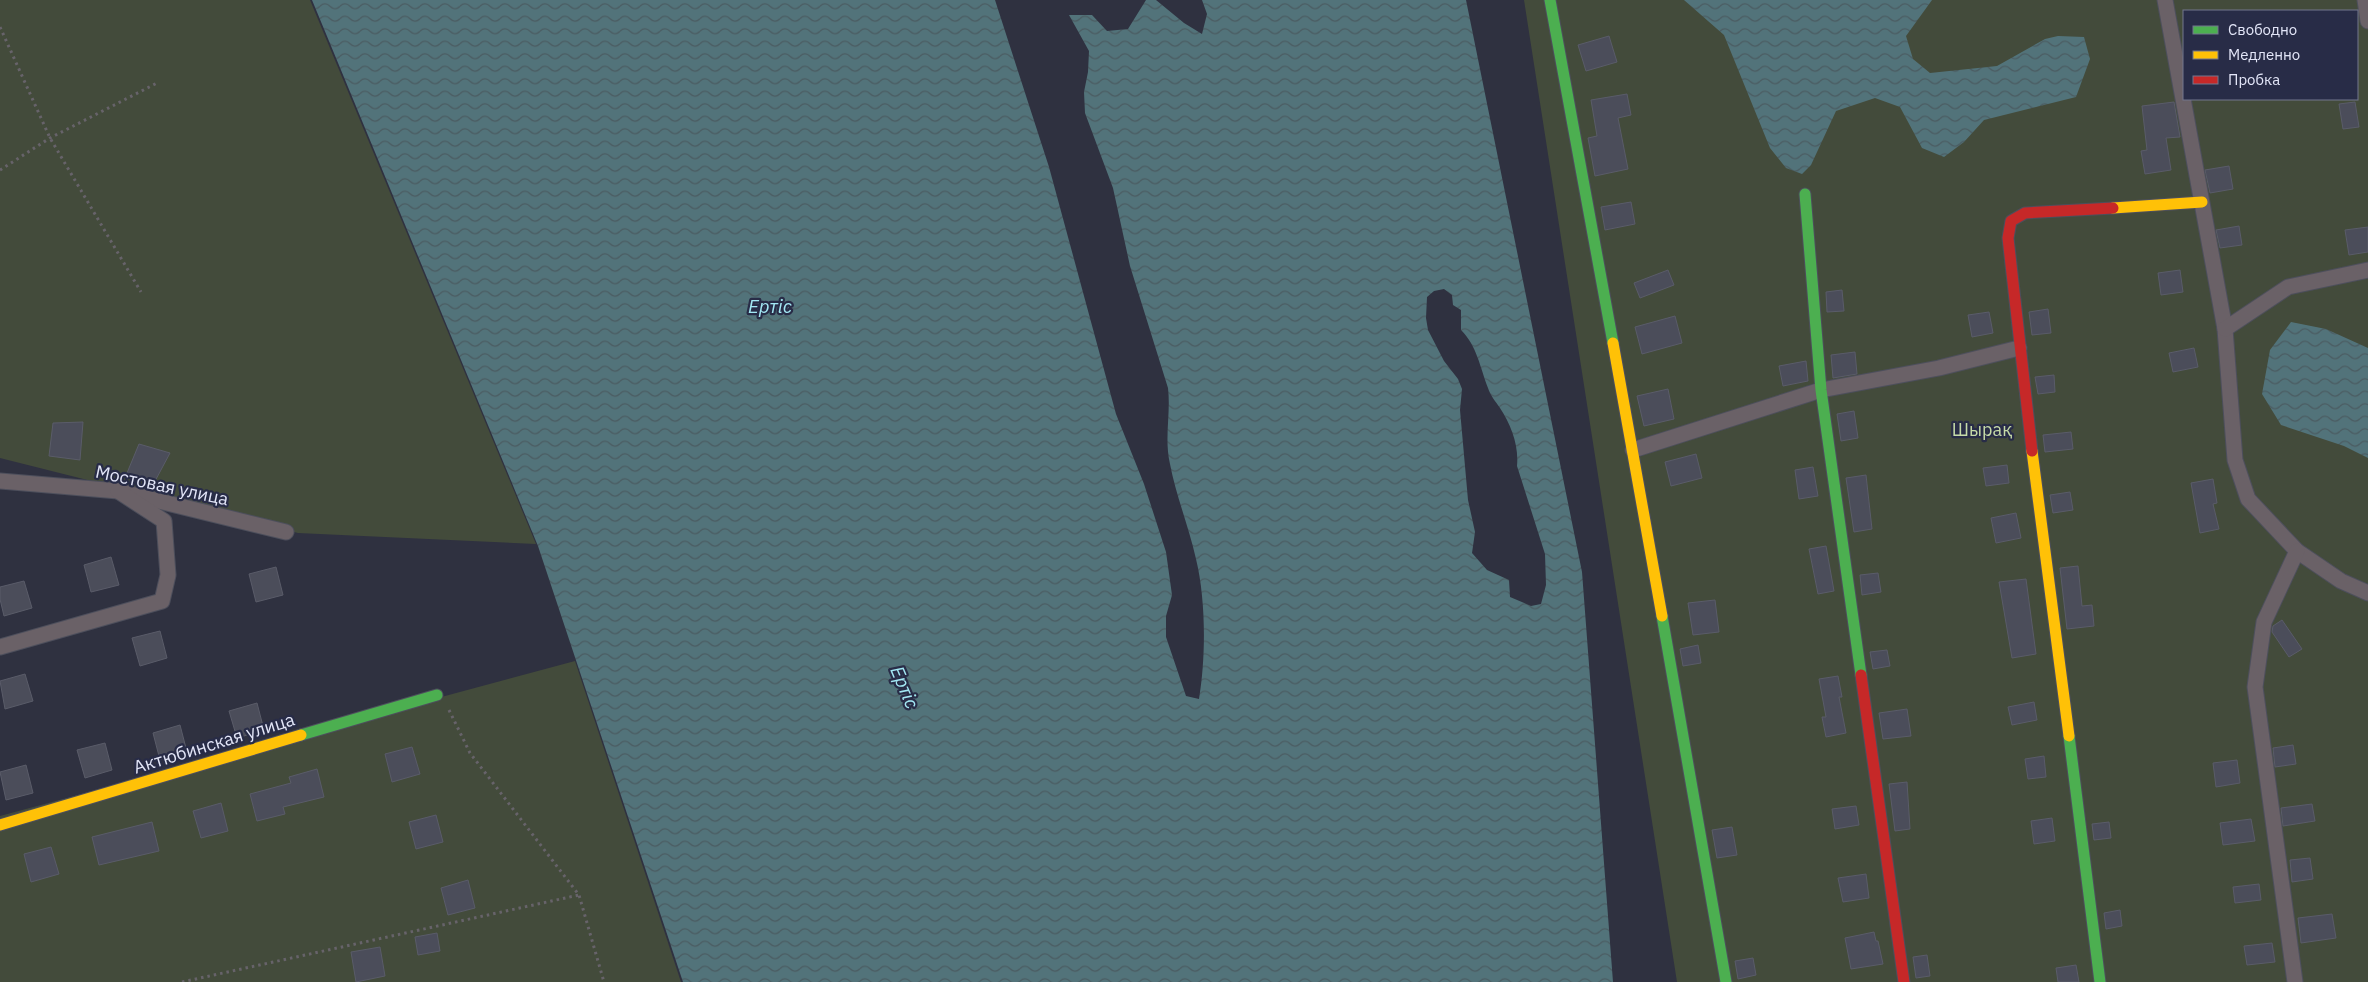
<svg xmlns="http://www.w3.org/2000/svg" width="2368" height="982" viewBox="0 0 2368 982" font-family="'IBM Plex Sans',sans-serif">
<defs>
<pattern id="water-waves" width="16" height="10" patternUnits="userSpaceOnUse" patternTransform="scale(1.25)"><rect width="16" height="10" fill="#52737a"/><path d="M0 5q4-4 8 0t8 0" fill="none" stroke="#4b5c62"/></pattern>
</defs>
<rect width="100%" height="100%" fill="#2f3140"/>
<g fill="#434b3b" fill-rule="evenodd">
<polygon points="0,0 310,0 536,544 298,533 0,458"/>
<path d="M1524 0H2368V982H1677ZM2184 11H2357V99H2184Z"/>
<polygon points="575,661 681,982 0,982 0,816"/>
</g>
<g fill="url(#water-waves)" fill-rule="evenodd">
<path d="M312 0H995L1049 167 1116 414 1144 484 1166 552 1172 595 1166 616V637L1186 696 1199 699C1206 657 1206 600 1196 559 1189 527 1176 496 1170 464 1164 438 1171 414 1168 388L1130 266 1113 188 1085 113 1084 92 1088 72 1089 51 1069 15H1092L1107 31 1128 29 1146 0H1156L1184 23 1202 34 1207 14 1202 0H1466L1582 572 1613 982H683L538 546ZM1444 289 1452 295 1453 305 1461 310V330C1477 346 1480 367 1488 388 1490 395 1496 402 1500 408 1511 425 1519 445 1517 466L1545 554 1546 585 1541 604 1531 606 1510 597 1509 580 1487 570 1472 553 1475 532 1468 500 1460 410 1462 389 1458 379 1444 361 1428 330 1426 318 1427 297 1434 291Z"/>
<polygon points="1684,0 1932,0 1906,36 1913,59 1930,73 1997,66 2045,39 2058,36 2084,37 2090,59 2076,97 1984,120 1964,142 1944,157 1922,148 1900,107 1875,98 1836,111 1811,165 1802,174 1786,168 1770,148 1724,35"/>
<polygon points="2291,322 2326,329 2368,348 2368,458 2344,446 2281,425 2262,394 2270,350"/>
</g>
<g fill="#4b4d5a" stroke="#5a5c69">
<polygon points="1609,36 1617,62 1586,71 1578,45"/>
<polygon points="1627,94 1631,115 1618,118 1628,169 1595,176 1588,138 1597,136 1591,100"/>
<polygon points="2174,102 2180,137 2166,138 2171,170 2145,174 2141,151 2147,150 2142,106"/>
<polygon points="2355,102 2359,127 2343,129 2339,104"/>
<polygon points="2229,166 2233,189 2210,193 2205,170"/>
<polygon points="1631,202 1635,224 1605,230 1601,207"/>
<polygon points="2239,226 2242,245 2220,248 2216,230"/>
<polygon points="2368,227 2368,252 2349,255 2345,230"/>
<polygon points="1668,270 1674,285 1640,298 1634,283"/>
<polygon points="2180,270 2183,292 2161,295 2158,273"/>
<polygon points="1842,290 1844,311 1827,312 1826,292"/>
<polygon points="2048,309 2051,333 2032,335 2029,312"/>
<polygon points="1989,312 1993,333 1972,337 1968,315"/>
<polygon points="1675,316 1682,343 1642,354 1635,327"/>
<polygon points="2194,348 2198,367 2173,372 2169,353"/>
<polygon points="1855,352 1857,374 1833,378 1831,355"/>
<polygon points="1806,361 1808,381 1783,386 1779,366"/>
<polygon points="2054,375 2055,392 2038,394 2035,377"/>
<polygon points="1668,389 1674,419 1644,426 1637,396"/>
<polygon points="1854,411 1858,438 1841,441 1837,414"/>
<polygon points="83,422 80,460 49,456 53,423"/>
<polygon points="2071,432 2073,449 2045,452 2043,435"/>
<polygon points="139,444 170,453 154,483 127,473"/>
<polygon points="1696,454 1702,478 1671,486 1665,462"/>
<polygon points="2007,465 2009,483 1986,486 1983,468"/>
<polygon points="1813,467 1818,496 1799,499 1795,470"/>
<polygon points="1866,475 1872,529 1854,532 1846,478"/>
<polygon points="2213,479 2217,503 2213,504 2219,529 2200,533 2191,483"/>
<polygon points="2070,492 2073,510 2053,513 2050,495"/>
<polygon points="2016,513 2021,538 1996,543 1991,518"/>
<polygon points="1826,546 1834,591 1818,594 1809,549"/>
<polygon points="111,557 119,585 91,592 84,565"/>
<polygon points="2078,566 2082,606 2092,605 2094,626 2067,629 2060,568"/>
<polygon points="276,567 283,595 256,602 249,574"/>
<polygon points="1878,573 1881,592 1862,595 1860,575"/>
<polygon points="2026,579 2036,654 2012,658 1999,582"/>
<polygon points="24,581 32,608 4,616 0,599 0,587"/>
<polygon points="1715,600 1719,632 1693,635 1688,603"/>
<polygon points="2282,620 2302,649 2289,657 2272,632 2273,626"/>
<polygon points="160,631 167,658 140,666 132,638"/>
<polygon points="1698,645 1701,663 1683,666 1680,649"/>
<polygon points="1887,650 1890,666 1873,669 1870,652"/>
<polygon points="25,674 33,701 5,709 0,681"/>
<polygon points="1838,676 1842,697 1839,697 1846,733 1826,737 1822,717 1826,717 1819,679"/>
<polygon points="2034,702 2037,720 2012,725 2008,707"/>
<polygon points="257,703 264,730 237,738 229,711"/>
<polygon points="1907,709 1911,736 1883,739 1879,713"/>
<polygon points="180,725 187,752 160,760 153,733"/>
<polygon points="105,743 112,770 85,778 77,750"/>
<polygon points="2293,745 2296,764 2275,767 2273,748"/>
<polygon points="412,747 420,774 392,782 385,754"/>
<polygon points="2044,756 2046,777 2028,779 2025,759"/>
<polygon points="2237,760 2240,783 2216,787 2213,763"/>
<polygon points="26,765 33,793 6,800 0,772"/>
<polygon points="317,769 324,797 283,807 285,814 257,821 250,794 291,783 289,777"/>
<polygon points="1907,782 1910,829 1895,831 1889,784"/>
<polygon points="221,803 228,831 201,838 193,811"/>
<polygon points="2312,804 2315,821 2283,826 2281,808"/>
<polygon points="1856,806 1859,825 1835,829 1832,809"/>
<polygon points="436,815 443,842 416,849 409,822"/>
<polygon points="2052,818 2055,841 2034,844 2031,821"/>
<polygon points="2251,819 2255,841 2223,845 2220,823"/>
<polygon points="152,822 159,851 99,865 92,837"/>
<polygon points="2109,822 2111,838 2094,840 2092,824"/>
<polygon points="1732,827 1737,855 1717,858 1712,830"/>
<polygon points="51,847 59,874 31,882 24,854"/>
<polygon points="2310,858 2313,879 2292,882 2290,860"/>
<polygon points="1866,874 1869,898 1843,902 1838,878"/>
<polygon points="468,880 475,908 448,915 441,888"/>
<polygon points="2259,884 2261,900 2235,903 2233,887"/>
<polygon points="2120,910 2122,926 2106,929 2104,913"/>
<polygon points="2332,914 2336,938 2301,943 2298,918"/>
<polygon points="1874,932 1876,941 1878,941 1883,964 1851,969 1845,938"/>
<polygon points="437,933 440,951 418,955 415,937"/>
<polygon points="2272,943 2275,962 2247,965 2244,946"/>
<polygon points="380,947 385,976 356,982 351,952"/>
<polygon points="1927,955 1930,976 1916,978 1913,957"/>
<polygon points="1753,958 1756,975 1738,979 1735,961"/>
<polygon points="2076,965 2079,982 2058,982 2056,968"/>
</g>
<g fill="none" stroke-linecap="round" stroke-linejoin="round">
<g stroke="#4d4f5c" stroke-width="17">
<g id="street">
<polyline points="2165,0 2225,329 2235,460 2248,499 2297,551 2341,581 2368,593"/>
<polyline points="2365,0 2368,21"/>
<polyline points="2225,329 2288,287 2368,270"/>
<polyline points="1633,450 1821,390 1939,368 2019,348"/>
<polyline points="0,481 118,491 286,532"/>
<polyline points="0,647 162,601 168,575 164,521 118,491"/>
<polyline points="2295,982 2255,687 2264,622 2297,551"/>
</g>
</g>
<g stroke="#4d4f5c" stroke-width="13">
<g id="fast">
<polyline points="1550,0 1613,343"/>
<polyline points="1805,194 1821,390 1861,675"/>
<polyline points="1662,616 1726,982"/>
<polyline points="301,735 437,695"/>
<polyline points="2069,736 2100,982"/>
</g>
</g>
<g stroke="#4d4f5c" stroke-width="13">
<g id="slow">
<polyline points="2113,208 2202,202"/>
<polyline points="1613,343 1662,616"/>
<polyline points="2032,451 2069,736"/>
<polyline points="0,825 301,735"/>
</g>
</g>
<g stroke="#4d4f5c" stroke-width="13">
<g id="jam">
<polyline points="2032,451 2008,238 2011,221 2025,213 2113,208"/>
<polyline points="1861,675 1904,982"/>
</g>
</g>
<g stroke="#67636a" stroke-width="3" stroke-dasharray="2.5 4" stroke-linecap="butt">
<polyline points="0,27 50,138 141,292"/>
<polyline points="0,170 50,138 159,82"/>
<polyline points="449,710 470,753 579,895 604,982"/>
<polyline points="182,982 579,895"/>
</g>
<use href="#street" stroke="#6a6167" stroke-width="15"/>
<use href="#fast" stroke="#4caf50" stroke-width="11"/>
<use href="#slow" stroke="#ffc107" stroke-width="11"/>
<use href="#jam" stroke="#c62828" stroke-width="11"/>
</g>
<g text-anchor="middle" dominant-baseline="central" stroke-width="4.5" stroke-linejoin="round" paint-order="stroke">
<g font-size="18" fill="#c6dba8" stroke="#282c47">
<text x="1982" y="429">Шырақ</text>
</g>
<g font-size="18" fill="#e3e6f8" stroke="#282c47">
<text transform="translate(162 485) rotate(12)">Мостовая улица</text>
<text transform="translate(214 743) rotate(-17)">Актюбинская улица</text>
</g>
<g font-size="19" font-style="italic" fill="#a3e8f4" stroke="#282c47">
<text x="770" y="306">Ертіс</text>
<text transform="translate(905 687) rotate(67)">Ертіс</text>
</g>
</g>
<rect x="2183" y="10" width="175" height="90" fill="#282c47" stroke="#73768e"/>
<rect x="2193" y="26" width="25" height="8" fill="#4caf50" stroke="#73768e"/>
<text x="2228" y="35" font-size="15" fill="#e3e6f8">Свободно</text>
<rect x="2193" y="51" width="25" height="8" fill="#ffc107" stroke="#73768e"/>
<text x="2228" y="60" font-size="15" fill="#e3e6f8">Медленно</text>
<rect x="2193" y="76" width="25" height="8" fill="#c62828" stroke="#73768e"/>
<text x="2228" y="85" font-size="15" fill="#e3e6f8">Пробка</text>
</svg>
